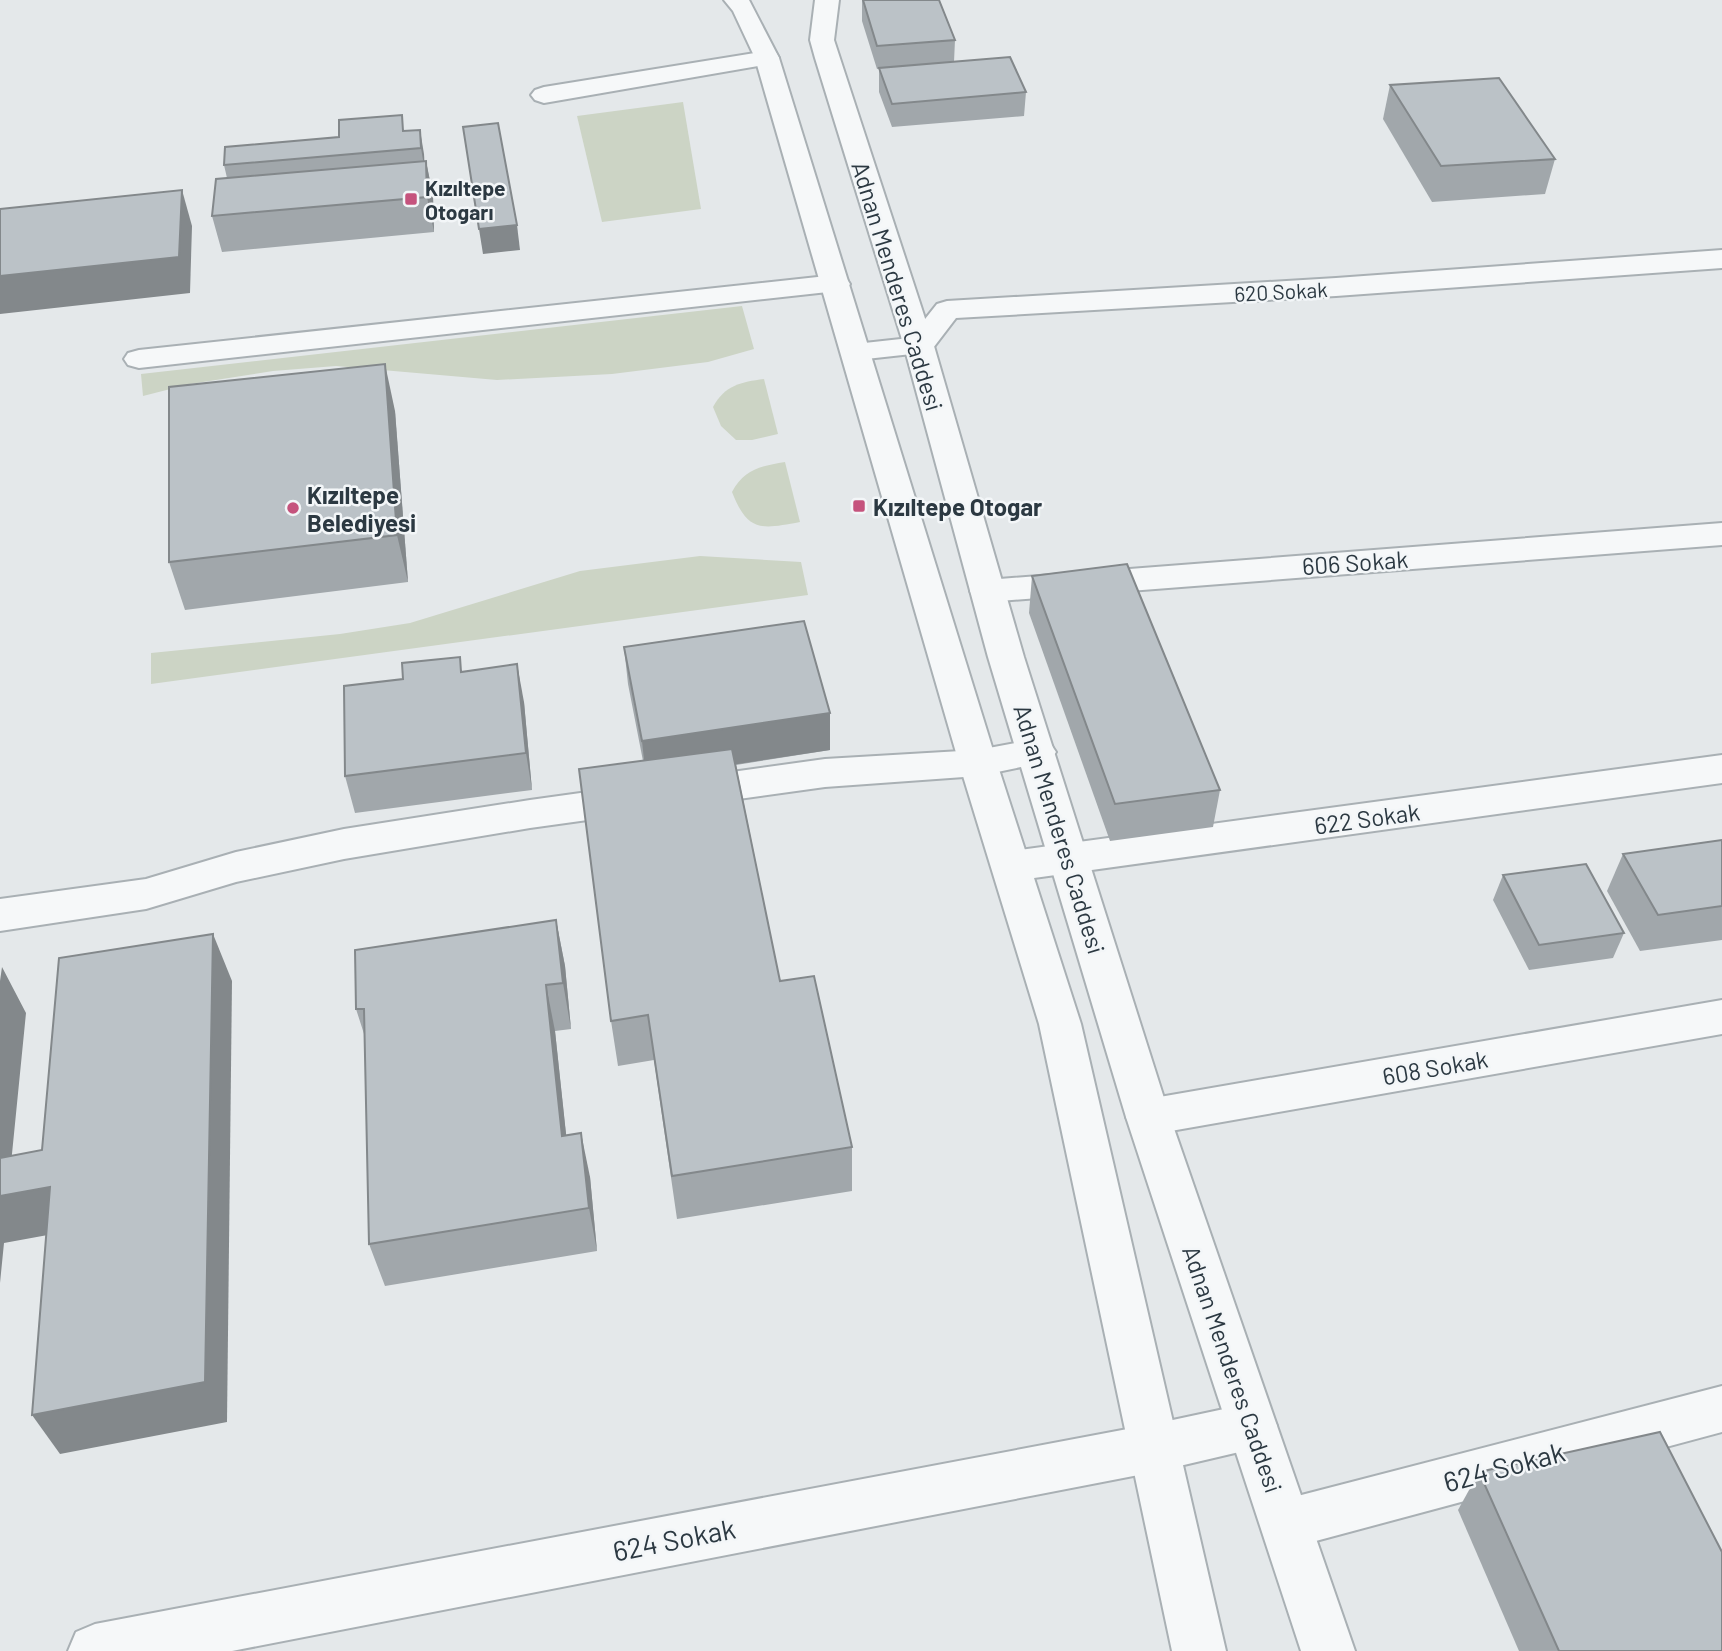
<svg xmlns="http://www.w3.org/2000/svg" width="1722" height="1651" viewBox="0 0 1722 1651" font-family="Barlow,sans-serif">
<rect width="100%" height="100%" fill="#e4e8ea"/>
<g fill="#ccd4c5">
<polygon points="683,102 701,209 602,222 577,116"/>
<polygon points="742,306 754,349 708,362 612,374 497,380 336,366 273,371 190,384 143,396 141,374"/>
<path d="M764 379 778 434 752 440H736L721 426 713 407C725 385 741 382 764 379Z"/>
<path d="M785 462 800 522C762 529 748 533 732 492 744 469 761 466 785 462Z"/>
<polygon points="700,556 801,562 808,595 151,684 151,653 340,634 410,623 580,571"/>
</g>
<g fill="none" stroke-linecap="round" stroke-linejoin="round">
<g stroke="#a9b0b4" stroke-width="4">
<g id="minor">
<polygon points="767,51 776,53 779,58 776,63 544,103 535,100 531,95 535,90 544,87"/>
<polygon points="1722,250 1722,268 1336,296 956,318 930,352 857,360 846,357 842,351 846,345 910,338 937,304 947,301 1336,278"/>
<polygon points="836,275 846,278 850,284 846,290 139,368 128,365 124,359 128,353 139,350"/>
<polygon points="1722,523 1722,545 987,602 975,599 970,591 975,583 987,580"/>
<polygon points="1037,739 1050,743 1056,752 1050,761 978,776 825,787 530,828 344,859 236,882 146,909 0,931 0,899 146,879 236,852 344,829 530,800 825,759 978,750"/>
<polygon points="1722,755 1722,783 1012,881 998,876 992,866 998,856 1012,851"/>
<polygon points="1722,1000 1722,1034 1148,1135 1133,1130 1126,1117 1133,1104 1148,1099"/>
<polygon points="1722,1386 1722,1432 1286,1549 1268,1542 1261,1524 1268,1506 1286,1499"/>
<polygon points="1252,1403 1269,1410 1277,1426 1269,1442 1252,1449 1154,1472 232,1651 68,1651 76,1632 95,1624 1154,1424"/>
</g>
</g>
<g stroke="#a9b0b4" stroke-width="4">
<g id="tertiary">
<polygon points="724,0 749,0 779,58 997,763 1081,1024 1226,1651 1172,1651 1039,1024 959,763 755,58 733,11"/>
<polygon points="815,0 839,0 834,40 934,346 1024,657 1170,1117 1355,1651 1301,1651 1126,1117 988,657 904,346 815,58 810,40"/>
</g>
</g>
<use href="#minor" fill="#f6f8f9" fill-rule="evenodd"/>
<use href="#tertiary" fill="#f6f8f9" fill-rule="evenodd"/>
</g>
<g fill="#a1a7ab">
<polygon points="862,0 939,0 955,40 954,62 1026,92 1024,116 892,127 879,92 879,69 877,69 862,21"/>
<polygon points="1390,85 1555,159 1545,194 1432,202 1383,119"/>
<polygon points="420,130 424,161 426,161 433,196 434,232 222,252 212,216 227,178 224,165 405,131"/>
<polygon points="395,411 408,582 185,610 169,562"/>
<polygon points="1032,576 1220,790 1213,827 1110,841 1029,613"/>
<polygon points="624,647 830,713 830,750 736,765 780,981 852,1147 852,1191 677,1219 654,1060 618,1066 611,1021 643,761 628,684"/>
<polygon points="463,671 524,702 532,790 355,813 345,776"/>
<polygon points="1722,840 1722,940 1640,951 1607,891 1623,854"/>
<polygon points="1503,875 1624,933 1613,958 1529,970 1493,900"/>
<polygon points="556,920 565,966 571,1029 555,1031 566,1135 590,1177 597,1251 385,1286 369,1244 365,1037 356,1009"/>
<polygon points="1479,1472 1722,1651 1519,1651 1458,1510"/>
</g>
<g fill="#83888b">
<polygon points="420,130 424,154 425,172 421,148"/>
<polygon points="426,161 433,196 434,232 427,197"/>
<polygon points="182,190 192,226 190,293 0,314 0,276"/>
<polygon points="517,225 520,250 483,254 479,229"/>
<polygon points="385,364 395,411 408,582 397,535"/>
<polygon points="517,664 524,702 532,790 526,753"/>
<polygon points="830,713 830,750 646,778 642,741"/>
<polygon points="556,920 565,966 571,1029 563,983"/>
<polygon points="213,934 232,981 227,1422 60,1454 32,1415"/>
<polygon points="2,967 26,1013 8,1194 50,1187 75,1230 4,1243 0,1283 0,981"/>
<polygon points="546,985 555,1031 571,1180 562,1136"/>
<polygon points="581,1133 590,1177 597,1251 589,1208"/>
</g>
<g fill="#bbc2c7" stroke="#83888b" stroke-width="2">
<polygon points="863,0 939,0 955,40 877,46"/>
<polygon points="1010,57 1026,92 892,104 879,68"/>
<polygon points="1499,78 1555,159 1441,166 1390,85"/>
<polygon points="402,115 403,131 420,130 421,148 224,165 225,147 339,137 339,120"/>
<polygon points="498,123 517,225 479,229 463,127"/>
<polygon points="426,161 427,197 212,216 216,179"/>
<polygon points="182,190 179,257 0,276 0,209"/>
<polygon points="385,364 397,535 169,562 169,387"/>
<polygon points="1127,564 1220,790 1115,804 1032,576"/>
<polygon points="804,621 830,713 642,741 624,647"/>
<polygon points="460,657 461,672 517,664 526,753 345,776 344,686 403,679 402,663"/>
<polygon points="732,749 780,981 814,976 852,1147 672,1176 648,1015 611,1021 579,769"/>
<polygon points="1722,840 1722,906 1658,915 1623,854"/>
<polygon points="1586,864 1624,933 1539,945 1503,875"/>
<polygon points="556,920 563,983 546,985 562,1136 581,1133 589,1208 369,1244 364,1009 356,1009 355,950"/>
<polygon points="213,934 205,1382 32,1415 50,1187 0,1196 0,1158 42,1150 59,958"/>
<polygon points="1660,1432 1722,1552 1722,1651 1559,1651 1479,1472"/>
</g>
<g fill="#c5537d" stroke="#f3f6f8" stroke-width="2.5">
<rect x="404" y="192" width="14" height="14" rx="3.5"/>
<rect x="852" y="499" width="14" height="14" rx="3.5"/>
<circle cx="293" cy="508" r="7"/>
</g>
<g text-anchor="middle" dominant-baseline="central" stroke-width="5" stroke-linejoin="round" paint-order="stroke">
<g font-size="21" font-weight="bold" fill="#2c3942" stroke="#f3f6f8" text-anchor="start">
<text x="425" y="187">Kızıltepe<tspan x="425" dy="24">Otogarı</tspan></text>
</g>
<g font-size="21" fill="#2c3942" stroke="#f3f6f8">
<text transform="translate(1281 291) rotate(-3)">620 Sokak</text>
</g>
<g font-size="24" fill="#2c3942" stroke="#f3f6f8">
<text transform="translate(898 286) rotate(73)">Adnan Menderes Caddesi</text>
<text transform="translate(1355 562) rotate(-4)">606 Sokak</text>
<text transform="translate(1367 818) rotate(-8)">622 Sokak</text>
<text transform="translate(1060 829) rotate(73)">Adnan Menderes Caddesi</text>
<text transform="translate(1435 1067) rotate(-10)">608 Sokak</text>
<text transform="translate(1233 1369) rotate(71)">Adnan Menderes Caddesi</text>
</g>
<g font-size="24" font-weight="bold" fill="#2c3942" stroke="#f3f6f8" text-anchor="start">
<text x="307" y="494">Kızıltepe<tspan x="307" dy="28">Belediyesi</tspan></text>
<text x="873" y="506">Kızıltepe Otogar</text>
</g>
<g font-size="28" fill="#2c3942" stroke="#f3f6f8">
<text transform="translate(1504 1466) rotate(-15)">624 Sokak</text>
<text transform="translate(674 1539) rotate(-11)">624 Sokak</text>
</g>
</g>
</svg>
